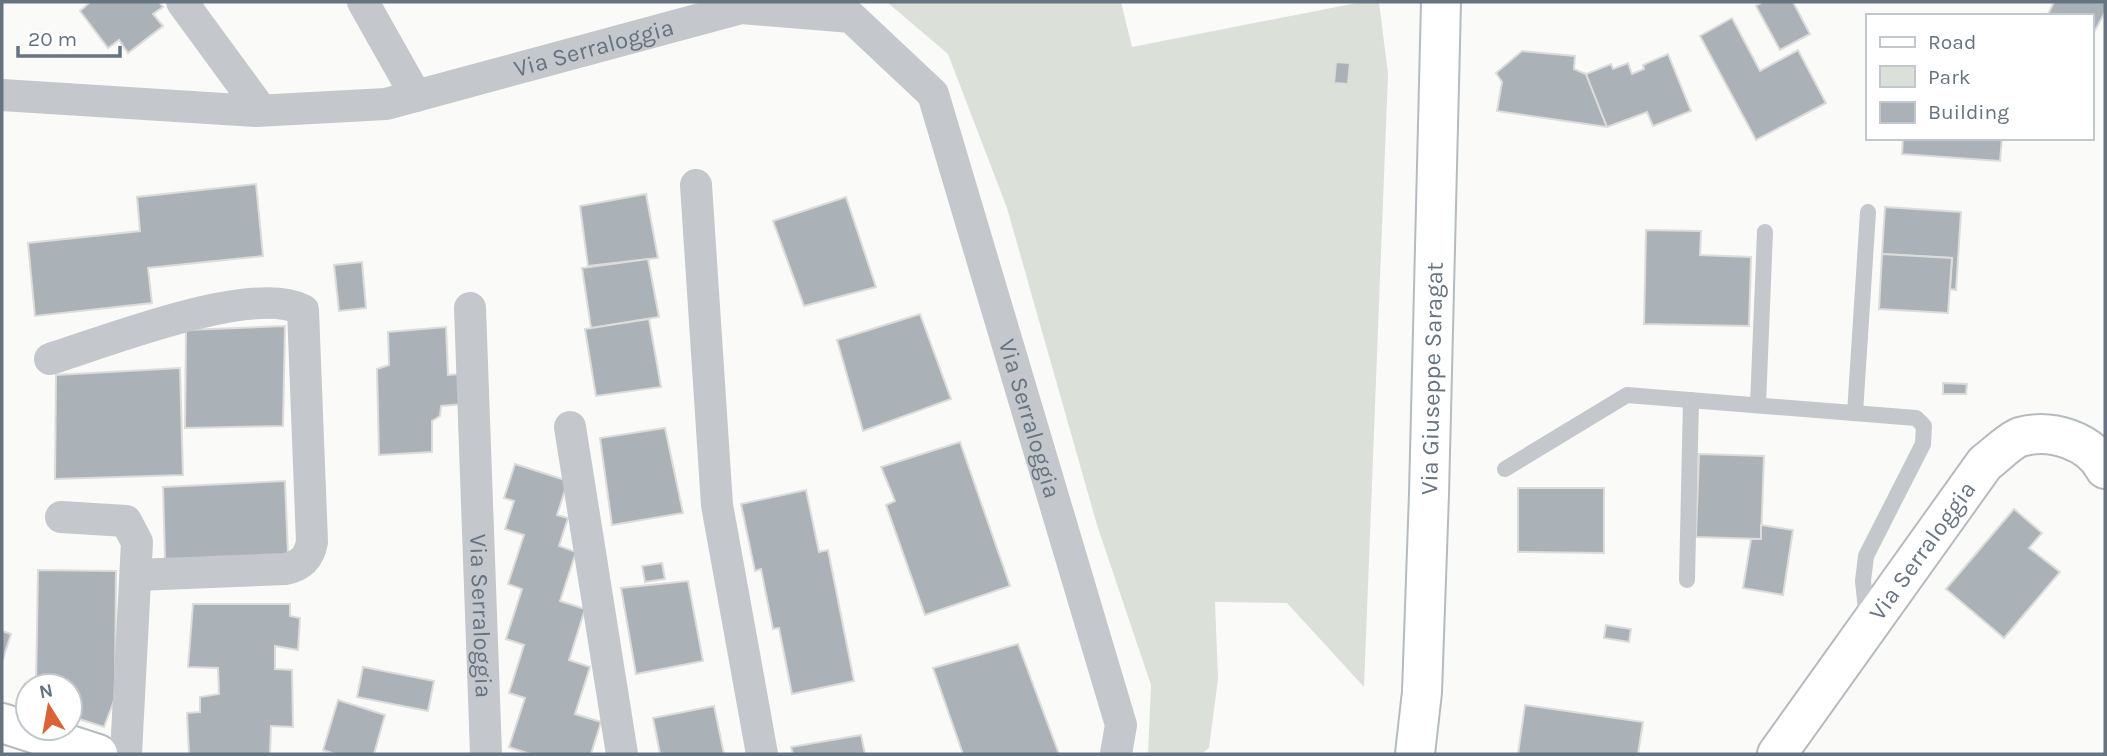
<svg xmlns="http://www.w3.org/2000/svg" width="2107" height="756" viewBox="0 0 2107 756" font-family="Karla,sans-serif">
<rect width="100%" height="100%" fill="#fafaf8"/>
<polygon fill="#dbe0d9" points="887,2 1121,2 1132,47 1362,2 1379,2 1388,74 1364,687 1287,603 1215,602 1218,679 1209,748 1201,754 1148,754 1151,685 1097,525 1007,208 948,54"/>
<g fill="#aab2b8" stroke="#dcdcda" stroke-width="2">
<polygon points="90,2 159,2 163,7 153,14 163,26 128,53 119,40 108,48 80,11"/>
<polygon points="1763,2 1793,2 1810,34 1780,50 1756,6"/>
<polygon points="2054,2 2105,2 2105,12 2091,38 2091,16 2047,16"/>
<polygon points="1732,18 1760,71 1798,50 1826,103 1756,140 1700,36"/>
<polygon points="1522,51 1575,56 1574,69 1586,74 1607,127 1497,111 1502,82 1496,73"/>
<polygon points="1668,54 1691,111 1653,126 1647,112 1607,127 1586,74 1611,64 1613,69 1628,63 1632,74 1644,69 1643,65"/>
<polygon points="1336,62 1350,63 1348,84 1334,83"/>
<polygon points="1903,138 2002,138 2000,161 1902,154"/>
<polygon points="256,184 263,256 148,268 152,303 35,316 28,243 140,231 137,197"/>
<polygon points="646,194 658,258 588,266 580,206"/>
<polygon points="846,197 876,287 804,306 773,221"/>
<polygon points="1885,207 1961,212 1956,290 1950,289 1952,258 1882,254"/>
<polygon points="1646,230 1701,231 1700,255 1751,257 1749,326 1644,324"/>
<polygon points="1882,254 1952,258 1948,313 1879,309"/>
<polygon points="648,259 659,317 591,328 582,268"/>
<polygon points="362,262 366,308 339,311 334,265"/>
<polygon points="920,314 951,399 863,431 837,340"/>
<polygon points="649,319 661,387 596,396 585,329"/>
<polygon points="285,326 283,426 185,428 186,330"/>
<polygon points="446,327 448,375 461,374 464,404 441,406 440,416 432,421 432,452 379,455 377,369 389,365 388,332"/>
<polygon points="180,368 183,475 55,479 56,375"/>
<polygon points="1943,383 1967,384 1966,394 1943,394"/>
<polygon points="665,428 683,513 612,525 600,438"/>
<polygon points="960,442 1010,586 925,615 886,505 895,501 881,467"/>
<polygon points="1699,454 1764,456 1761,539 1696,537"/>
<polygon points="515,464 568,481 557,515 568,518 559,546 576,552 560,601 585,609 569,660 590,667 575,714 601,722 591,754 530,754 509,747 525,698 509,693 524,645 506,639 522,589 508,584 524,535 505,529 514,501 504,498"/>
<polygon points="285,481 288,556 165,560 163,487"/>
<polygon points="1518,488 1604,488 1604,553 1518,552"/>
<polygon points="806,490 819,552 828,550 854,681 792,694 779,628 773,629 761,569 755,571 741,504"/>
<polygon points="2014,509 2042,533 2029,548 2060,572 2004,638 1946,589"/>
<polygon points="1761,525 1793,530 1783,595 1743,588 1751,539 1761,539"/>
<polygon points="662,563 665,579 645,582 642,566"/>
<polygon points="38,570 116,571 115,698 104,727 70,716 70,686 36,686"/>
<polygon points="688,581 703,661 636,674 621,588"/>
<polygon points="193,604 290,604 290,616 300,618 298,650 275,646 275,669 292,670 293,727 271,726 270,754 189,754 187,713 200,712 200,697 219,694 218,668 188,667"/>
<polygon points="1606,625 1631,629 1629,642 1604,638"/>
<polygon points="2,631 11,634 2,662"/>
<polygon points="1018,644 1059,754 963,754 933,668"/>
<polygon points="363,667 434,681 428,711 357,697"/>
<polygon points="338,700 385,715 374,754 335,754 323,750"/>
<polygon points="1525,705 1643,722 1638,754 1518,754"/>
<polygon points="714,706 724,754 660,754 653,718"/>
<polygon points="861,735 865,754 793,754 791,747"/>
</g>
<g fill="none" stroke-linecap="round" stroke-linejoin="round">
<g stroke="#b6bbc0" stroke-width="42">
<g id="secondary">
<polyline points="2,723 98,754"/>
<path id="s3" d="M1415 754 1422 692 1429 494 1441 2"/>
<path id="s4" d="M1777 754 1985 463C1995 456 2009 441 2020 437 2051 428 2091 441 2105 469"/>
</g>
</g>
<g stroke="#c4c7cb" stroke-width="16">
<polyline points="1758,405 1765,232"/>
<polyline points="1855,413 1868,212"/>
<polyline points="1505,469 1627,395 1916,418 1924,426 1923,444 1866,556 1863,581 1867,620"/>
<polyline points="1687,580 1691,400"/>
</g>
<g stroke="#c4c7cb" stroke-width="32">
<polyline points="182,2 261,110"/>
<polyline points="363,2 416,96"/>
<path id="s1" d="M2 95 256 111 386 104 741 8 851 17 933 94 1121 725 1116 754"/>
<polyline points="696,185 717,505 762,754"/>
<path id="s2" d="M470 308 486 754"/>
<path d="M50 359C105 342 253 283 303 310L312 542C309 558 301 566 285 569L136 575"/>
<polyline points="570,427 622,754"/>
<polyline points="61,517 126,521 137,542 126,754"/>
</g>
<use href="#secondary" stroke="#fff" stroke-width="38"/>
</g>
<g text-anchor="middle" dominant-baseline="central" stroke-width="7" stroke-linejoin="round" paint-order="stroke">
<g font-size="24" fill="#667481" stroke="#fff">
<text stroke="none"><textPath href="#s1" startOffset="600">Via Serraloggia</textPath></text>
<text stroke="none"><textPath href="#s3" startOffset="376">Via Giuseppe Saragat</textPath></text>
<text stroke="none"><textPath href="#s1" startOffset="1314">Via Serraloggia</textPath></text>
<text stroke="none"><textPath href="#s4" startOffset="250">Via Serraloggia</textPath></text>
<text stroke="none"><textPath href="#s2" startOffset="308">Via Serraloggia</textPath></text>
</g>
</g>
<rect width="2107" height="756" fill="none" stroke="#667481" stroke-width="7"/>
<rect x="1866" y="14" width="228" height="126" fill="#ffffff" stroke="#c2c7cd" stroke-width="2"/>
<rect x="1880" y="37" width="35" height="10" fill="#ffffff" stroke="#c2c7cd" stroke-width="2"/>
<text x="1928" y="49" font-size="21" fill="#667481">Road</text>
<rect x="1880" y="66" width="35" height="21" fill="#dbe0d9" stroke="#c2c7cd" stroke-width="2"/>
<text x="1928" y="84" font-size="21" fill="#667481">Park</text>
<rect x="1880" y="102" width="35" height="21" fill="#aab2b8" stroke="#c2c7cd" stroke-width="2"/>
<text x="1928" y="119" font-size="21" fill="#667481">Building</text>
<g transform="translate(49 707) rotate(349)"><circle r="33" fill="#ffffff" stroke="#c2c7cd" stroke-width="2"/>
<path d="M0-5L12 26L0 18L-12 26Z" fill="#da6437"/>
<text y="-10" font-size="19" font-weight="bold" text-anchor="middle" fill="#667481">N</text>
</g>
<path d="M18 46v10h102v-10" fill="none" stroke="#667481" stroke-width="3.5"/>
<text x="28" y="46" font-size="21" fill="#667481" stroke="#ffffff" stroke-width="5" paint-order="stroke">20 m</text>
</svg>
